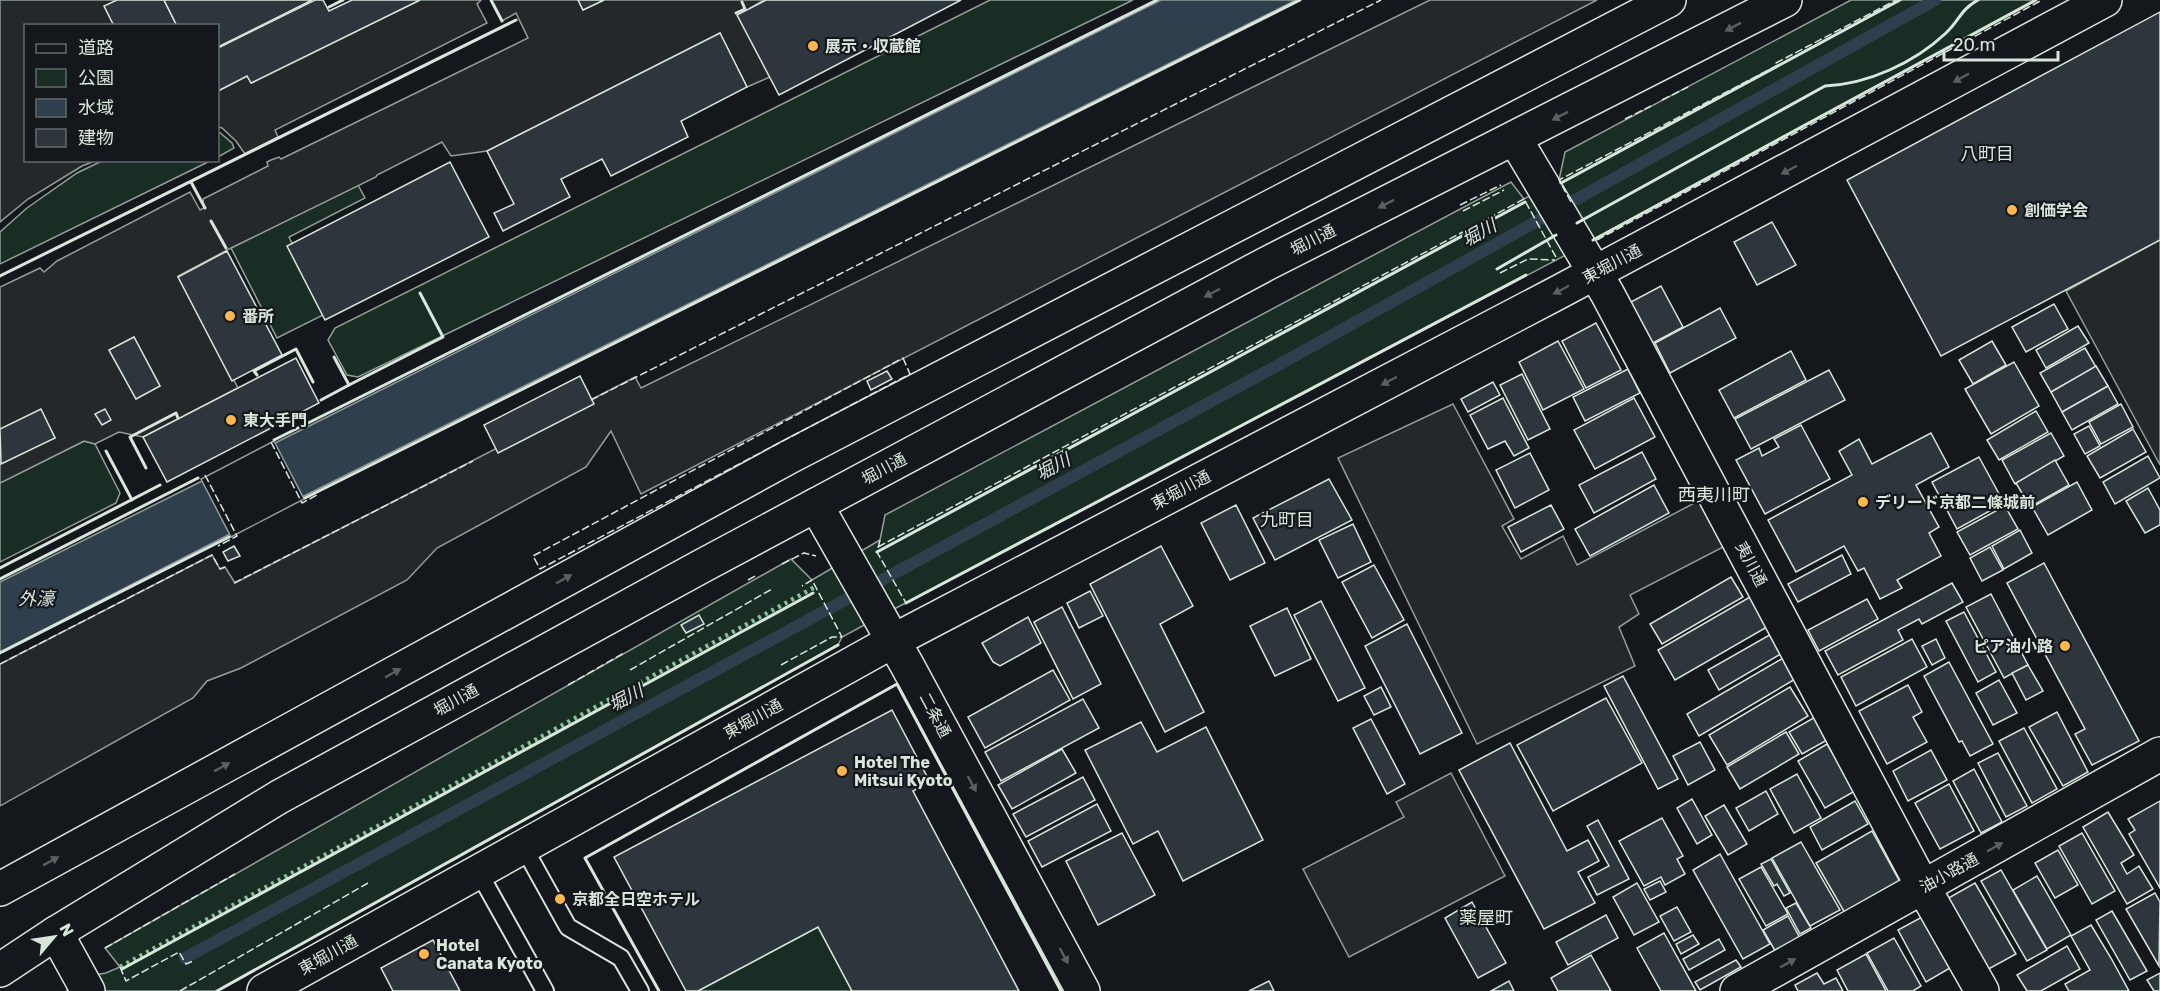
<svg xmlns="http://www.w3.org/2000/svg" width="2160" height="991" viewBox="0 0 2160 991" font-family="Rubik,'Noto Sans JP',sans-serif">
<rect width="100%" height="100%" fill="#14181c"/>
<g fill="#1a2d24" stroke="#939e99" stroke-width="1.5">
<polygon points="990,0 1133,0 358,377 347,375 328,340 335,328"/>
<polygon points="1851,0 2036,0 1579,248 879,617 842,637 838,645 217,991 66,991 95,975 106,973 120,967 105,948 782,564 791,559 812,580 880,540 885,515 1511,182 1524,199 1559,180 1565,152"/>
<polygon points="218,131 232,143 234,148 218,157"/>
<polygon points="104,160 210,161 0,264 0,232 27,208 77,173"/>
<polygon points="358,185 365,198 289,237 327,313 277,338 231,248"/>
<polygon points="84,441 95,444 120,493 116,503 0,562 0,483"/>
<polygon points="818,927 852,991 698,991"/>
</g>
<g fill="#24282b" stroke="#939e99" stroke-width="1.5" fill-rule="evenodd">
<polygon points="0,0 113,0 114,2 114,25 26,26 26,160 95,161 82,166 28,199 0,222"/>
<polygon points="420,0 481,0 477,4 487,23 275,130 278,137 245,154 236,141 222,128 218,127 218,91 247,76 252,83"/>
<path d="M491 0H578L583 10 604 0H764L750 8 770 77 747 87 720 33 487 151 451 156 442 142 377 175 376 177 231 248 178 276 238 388 143 437 119 432 95 444 84 441 0 483V462L55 438 41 410 0 429V287L40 268 44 272 57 261 190 192 200 210 204 208 203 199 268 166 267 162 271 160 279 157 281 159 528 38 516 13 502 21ZM134 337 160 386 136 399 109 350Z"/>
<polygon points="1430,0 1597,0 641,494 611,431 586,467 437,548 407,580 241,668 207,681 193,698 0,806 0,664 212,555 220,569 225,567 235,583 635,377 641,388"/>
<polygon points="2160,240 2160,465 2066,291"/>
<polygon points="1453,404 1514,519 1502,526 1521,559 1563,536 1577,565 1702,499 1729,544 1630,595 1639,614 1619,627 1635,666 1477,744 1338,458"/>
<polygon points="1451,773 1505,876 1349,957 1303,869 1404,817 1396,802"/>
</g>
<polygon fill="#2f3f4d" stroke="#939e99" stroke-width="1.5" points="1161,0 1296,0 304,496 0,652 0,582 204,480 275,443"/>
<polygon fill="#14181c" stroke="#939e99" stroke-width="1.5" points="274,441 304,499 231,537 201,479"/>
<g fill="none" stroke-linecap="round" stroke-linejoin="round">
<polyline stroke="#2f3f4d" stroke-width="12" points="185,958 1282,363 1935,0"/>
</g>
<g fill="#2c363c" stroke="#d8e6dc" stroke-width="1.5">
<polygon points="117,0 164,0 177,26 114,26 104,6"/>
<polygon points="164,0 312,0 218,47 218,26 177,26"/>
<polygon points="315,0 323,0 329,11 352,0 420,0 251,83 247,76 218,91 218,48"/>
<polygon points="578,0 604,0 583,10"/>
<polygon points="766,0 961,0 779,95 737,15"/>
<polygon points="2160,12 2160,240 1941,356 1847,180"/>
<polygon points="720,33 747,87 681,121 688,137 611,176 602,159 561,179 570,197 503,231 494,213 514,204 487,151"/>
<polygon points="450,162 489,237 325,320 287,246"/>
<polygon points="1772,222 1796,265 1757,285 1734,242"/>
<polygon points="227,251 282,355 232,381 178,277"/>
<polygon points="1661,286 1683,327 1651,344 1629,303"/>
<polygon points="2054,304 2068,329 2026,352 2012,327"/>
<polygon points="1720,308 1736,338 1670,373 1655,343"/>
<polygon points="1596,323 1621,370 1586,388 1562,341"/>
<polygon points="2078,326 2089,343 2046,368 2036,350"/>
<polygon points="134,337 160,386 136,399 109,350"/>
<polygon points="1558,341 1584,389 1543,410 1519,362"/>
<polygon points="1992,341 2006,365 1973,384 1959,360"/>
<polygon points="2085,348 2096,367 2051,392 2040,373"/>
<polygon points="1791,351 1806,380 1734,418 1719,390"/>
<polygon points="296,358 319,403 167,482 143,437"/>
<polygon points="2014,362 2039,406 1991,434 1965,389"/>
<polygon points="2096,366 2108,386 2062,412 2051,392"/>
<polygon points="1628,369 1640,393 1585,421 1573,397"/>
<polygon points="1829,370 1845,400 1751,449 1735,419"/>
<polygon points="887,371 892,379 871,390 867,381"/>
<polygon points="1522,374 1550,429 1528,440 1500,385"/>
<polygon points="580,376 594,404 498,453 484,425"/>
<polygon points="1493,382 1500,395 1468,412 1461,399"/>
<polygon points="2108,386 2118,404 2072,430 2062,412"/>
<polygon points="1503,398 1529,448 1514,456 1505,441 1488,449 1470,415"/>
<polygon points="1634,398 1655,437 1595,469 1574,430"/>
<polygon points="2121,404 2133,427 2101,444 2089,422"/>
<polygon points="41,409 55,438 1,464 0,429"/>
<polygon points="105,409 111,420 102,425 95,414"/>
<polygon points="2036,411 2048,432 1999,460 1987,440"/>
<polygon points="1801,425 1830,479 1765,514 1736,460 1759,448 1762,456 1779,447 1774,439"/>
<polygon points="2089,426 2100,446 2085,454 2074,434"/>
<polygon points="2133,429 2146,452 2100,478 2087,456"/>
<polygon points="1931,433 1949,467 1916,485 1939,527 1929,533 1941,556 1897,580 1902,588 1880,599 1864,568 1858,571 1844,546 1796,572 1768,520 1852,475 1839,451 1859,439 1872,464"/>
<polygon points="2051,433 2064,456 2015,484 2002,460"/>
<polygon points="1642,452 1656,479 1594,513 1579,485"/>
<polygon points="1530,453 1549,490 1515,508 1496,470"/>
<polygon points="2148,456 2160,478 2115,504 2103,482"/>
<polygon points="1979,457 2004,503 1957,529 1932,482"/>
<polygon points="2055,460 2069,485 2030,507 2016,483"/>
<polygon points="1329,479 1352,520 1275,560 1253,518"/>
<polygon points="2077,482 2092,510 2048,535 2032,507"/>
<polygon points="1654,485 1669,513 1590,556 1575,529"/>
<polygon points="2148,488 2160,510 2160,525 2145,533 2126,501"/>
<polygon points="1236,505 1265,563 1230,580 1201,523"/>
<polygon points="1551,505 1564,529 1521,552 1508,527"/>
<polygon points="2005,506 2018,529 1970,555 1957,532"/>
<polygon points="1353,524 1371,562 1338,578 1319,540"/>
<polygon points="2020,530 2032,553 2004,569 1992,546"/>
<polygon points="234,546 240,556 228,561 223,552"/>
<polygon points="1161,546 1193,606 1160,624 1204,712 1165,732 1090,584"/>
<polygon points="1990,547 2003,570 1982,581 1970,558"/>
<polygon points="1842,555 1851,574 1798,602 1788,584"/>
<polygon points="2044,563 2139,741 2092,765 2075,734 2085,729 2007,583"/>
<polygon points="1374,565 1404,620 1372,638 1342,582"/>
<polygon points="1731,577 1743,597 1662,644 1650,624"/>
<polygon points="1952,583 1963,602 1922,624 1919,619 1898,630 1903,640 1838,675 1825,651"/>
<polygon points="1090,591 1103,616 1079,628 1067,603"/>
<polygon points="1991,594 2028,665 2004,678 1966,607"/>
<polygon points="1750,597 1767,627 1675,680 1658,650"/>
<polygon points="1867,599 1878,619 1819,651 1808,630"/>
<polygon points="1321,601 1365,688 1338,701 1294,615"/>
<polygon points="1062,607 1101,684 1073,699 1034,622"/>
<polygon points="1287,608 1311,659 1275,676 1250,626"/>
<polygon points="1964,612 1996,672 1978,682 1946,621"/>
<polygon points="699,615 704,624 686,633 681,625"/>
<polygon points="1028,617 1041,643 1000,666 993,662 982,643"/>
<polygon points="1407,624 1462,733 1420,754 1365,646"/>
<polygon points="1773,633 1784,652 1719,690 1708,670"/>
<polygon points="1912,639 1927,667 1856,706 1841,677"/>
<polygon points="1936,639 1945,658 1932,665 1922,646"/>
<polygon points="1785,657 1797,678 1699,736 1687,714"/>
<polygon points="1949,662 1993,744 1970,756 1962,741 1959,742 1924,676"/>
<polygon points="2028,665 2043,691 2026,700 2012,673"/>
<polygon points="1053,670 1070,700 985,748 968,717"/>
<polygon points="1623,676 1678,779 1658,789 1604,686"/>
<polygon points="1999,680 2017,713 1993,725 1976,693"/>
<polygon points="1908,685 1922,712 1913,717 1927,742 1887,764 1859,711"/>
<polygon points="1381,687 1391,707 1374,715 1364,696"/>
<polygon points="1790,687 1808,716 1727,765 1709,735"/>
<polygon points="1606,698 1642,763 1553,811 1517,745"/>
<polygon points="1083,699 1099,728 1001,781 985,752"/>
<polygon points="892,710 930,782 913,791 1019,991 852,991 818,927 698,991 686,991 614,857"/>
<polygon points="2057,712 2088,772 2063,786 2029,727"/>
<polygon points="1817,716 1829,739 1802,754 1789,732"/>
<polygon points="1371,719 1405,784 1387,794 1353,728"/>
<polygon points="1141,722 1157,752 1206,727 1263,840 1183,881 1158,831 1133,844 1085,750"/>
<polygon points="2024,728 2057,789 2032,803 1999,741"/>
<polygon points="1786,732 1799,754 1740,789 1727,767"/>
<polygon points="1700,742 1715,770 1688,785 1673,756"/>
<polygon points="1510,743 1567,851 1588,840 1599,861 1578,872 1595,903 1544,929 1459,770"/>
<polygon points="1827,744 1855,791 1825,808 1798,761"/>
<polygon points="1062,749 1076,773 1012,809 998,785"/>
<polygon points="1931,750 1947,780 1908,801 1893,771"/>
<polygon points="1998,753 2027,806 2006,817 1978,763"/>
<polygon points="1974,769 2002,822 1981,833 1953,781"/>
<polygon points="1797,774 1821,818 1794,833 1770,789"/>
<polygon points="1083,777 1095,800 1026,837 1013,814"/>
<polygon points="1949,784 1974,831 1940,849 1915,803"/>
<polygon points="1766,791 1778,814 1749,831 1736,808"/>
<polygon points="1692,799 1712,835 1697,844 1677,808"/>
<polygon points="1855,801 1868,824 1822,850 1810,827"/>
<polygon points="2160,801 2160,888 2129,834 2135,830 2128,819"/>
<polygon points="1097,804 1111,831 1042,867 1028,841"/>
<polygon points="1724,805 1747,844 1728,855 1705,816"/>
<polygon points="2108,812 2134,855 2121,863 2127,874 2139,866 2153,889 2127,904 2083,827"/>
<polygon points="1662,818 1683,856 1677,859 1685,874 1665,885 1661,877 1644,886 1619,841"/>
<polygon points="1598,820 1629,879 1597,895 1588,877 1609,866 1587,826"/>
<polygon points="1872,831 1900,882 1845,913 1816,863"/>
<polygon points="1122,833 1155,895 1098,925 1066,861"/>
<polygon points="2082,833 2115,891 2092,904 2059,846"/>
<polygon points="1801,842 1840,910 1810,926 1772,858"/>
<polygon points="2058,850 2078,885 2055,898 2035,863"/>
<polygon points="1720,854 1770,944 1743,959 1693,870"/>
<polygon points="1771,859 1790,893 1784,896 1777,884 1774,886 1761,864"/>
<polygon points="1761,867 1788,914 1766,926 1739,879"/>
<polygon points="2001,870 2047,950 2027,961 1981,881"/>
<polygon points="2037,876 2071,935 2047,949 2013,890"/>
<polygon points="1660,881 1666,892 1650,900 1644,889"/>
<polygon points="1637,883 1659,922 1634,935 1613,897"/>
<polygon points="1975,883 2016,954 1985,971 1945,900"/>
<polygon points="2155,893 2160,902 2159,966 2126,909"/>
<polygon points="1472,902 1506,963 1478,978 1445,918"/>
<polygon points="1796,903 1811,928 1800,934 1786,908"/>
<polygon points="1677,907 1691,932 1674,941 1660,916"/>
<polygon points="2112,911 2147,971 2130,980 2096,920"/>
<polygon points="1606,915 1618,938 1568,965 1556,942"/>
<polygon points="1788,916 1801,940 1777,954 1763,930"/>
<polygon points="1922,917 1950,968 1926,982 1898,930"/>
<polygon points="2091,925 2111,958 2129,991 2069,991 2065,984 2090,970 2071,936"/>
<polygon points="1664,933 1696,991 1661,991 1637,948"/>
<polygon points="1693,935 1699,944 1681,954 1676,944"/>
<polygon points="1894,938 1921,986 1913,991 1888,991 1867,953"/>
<polygon points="1719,939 1725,950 1689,970 1683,959"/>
<polygon points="433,940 460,991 393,991 381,968"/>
<polygon points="2067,946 2080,969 2041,991 2027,991 2017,975"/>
<polygon points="1866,954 1886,991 1848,991 1837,970"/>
<polygon points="1591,955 1611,991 1558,991 1551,978"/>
<polygon points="1736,960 1741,967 1700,990 1695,982"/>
<polygon points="1817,973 1824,984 1836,978 1843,991 1798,991 1795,985"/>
<polygon points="2160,973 2160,991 2154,991 2147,980"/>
<polygon points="1269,981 1274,991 1249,991"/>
<polygon points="1509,981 1514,991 1491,991"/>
</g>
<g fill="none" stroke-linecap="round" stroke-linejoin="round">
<g stroke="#d8e6dc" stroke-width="20">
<g id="service">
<polyline points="523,846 568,927 621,958 640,991"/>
<polyline points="478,871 545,991"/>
</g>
</g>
<g stroke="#d8e6dc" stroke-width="36">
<g id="minor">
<polyline points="1515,139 1607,293 1923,887 1982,991"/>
<polyline points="816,505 907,665 1083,991"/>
<polyline points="56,933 88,991"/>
<polyline points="264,991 893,641 1557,293 2105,0"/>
<polyline points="1737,991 2160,754"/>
</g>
</g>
<g stroke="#d8e6dc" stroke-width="36">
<g id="primary">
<polyline points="0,889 789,457 1669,0"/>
<polyline points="0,970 56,933 279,797 702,566 1266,264 1785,0"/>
</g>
</g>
<use href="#service" stroke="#14181c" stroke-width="16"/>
<use href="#minor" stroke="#14181c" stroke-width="33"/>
<use href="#primary" stroke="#14181c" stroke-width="33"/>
<polyline stroke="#8ac095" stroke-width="4.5" stroke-dasharray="3 4.5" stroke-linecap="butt" points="120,967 815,587"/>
<g stroke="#d8e6dc" stroke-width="1.5" stroke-dasharray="8 3" stroke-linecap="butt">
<polyline points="1662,100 1688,87"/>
<polyline points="1625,119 1651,106"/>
<polyline points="1571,202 1559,180 1778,65 1776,63 1896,0"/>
<polyline points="1460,205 1501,185"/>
<polyline points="1463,211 1504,190"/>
<polyline points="1597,240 2042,0"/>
<polyline points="1500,273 1528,259 1555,260"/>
<polygon points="903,358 910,374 540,569 533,556"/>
<polyline points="591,400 1381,0"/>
<polyline points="271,442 302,503 317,495"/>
<polyline points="205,475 237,536 218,546"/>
<polyline points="880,540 877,552 906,603"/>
<polyline points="878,547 1524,199 1557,259"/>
<polyline points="782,564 804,553 816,556"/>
<polyline points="748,580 757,575"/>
<polyline points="234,583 473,461"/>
<polyline points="0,664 212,555 220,569 225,567"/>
<polyline points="781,665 832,637 842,637 812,580 802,586"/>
<polyline points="630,670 772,589"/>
<polyline points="568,685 624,653"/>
<polyline points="105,948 235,874"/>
<polyline points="120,967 126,981 179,952 186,964 193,961"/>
<polyline points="180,991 368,883"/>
</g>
<g stroke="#d8e6dc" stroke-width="3">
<polyline points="491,0 502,21"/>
<polyline points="329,7 343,0"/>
<polyline points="736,13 745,9 742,2"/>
<polyline points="191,182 205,208"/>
<polyline points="1561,183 1900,0"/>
<polyline points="211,221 226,248"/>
<path d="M1577 223 1825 86C1868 84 1914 63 1946 33 1960 20 1960 10 1978 0"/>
<polyline points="1593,240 2036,0"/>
<polyline points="1497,269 1556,235"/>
<polyline points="0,276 516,20"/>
<polyline points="257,375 254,371 296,349 313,382"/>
<polyline points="349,385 443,337 420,293"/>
<polyline points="321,400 349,385 334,357"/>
<polyline points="274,440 1157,0"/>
<polyline points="106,451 132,500"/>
<polyline points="146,468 130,437 176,413 178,418"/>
<polyline points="305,498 1300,0"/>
<polyline points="877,552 1525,202"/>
<polyline points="0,568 160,485"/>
<polyline points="0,579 198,478"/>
<polyline points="906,603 1526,275"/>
<polyline points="0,653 229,537"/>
<polyline points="122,969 813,593"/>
<polyline points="217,991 838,645"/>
<polyline points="659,991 585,858 897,684 1061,991"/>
</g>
</g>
<defs><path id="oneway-solid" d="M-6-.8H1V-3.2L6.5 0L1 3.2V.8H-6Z" transform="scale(1.5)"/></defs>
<g fill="#59605f">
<use href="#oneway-solid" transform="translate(1733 27) rotate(153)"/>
<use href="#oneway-solid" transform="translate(1961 78) rotate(151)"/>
<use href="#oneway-solid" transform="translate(1560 116) rotate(153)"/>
<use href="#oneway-solid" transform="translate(1789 170) rotate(152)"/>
<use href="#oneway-solid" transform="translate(1386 204) rotate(153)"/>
<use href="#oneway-solid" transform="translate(1561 290) rotate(152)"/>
<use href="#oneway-solid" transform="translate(1212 293) rotate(152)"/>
<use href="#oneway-solid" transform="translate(1389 381) rotate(152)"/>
<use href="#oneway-solid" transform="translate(564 579) rotate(-29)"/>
<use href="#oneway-solid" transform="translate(393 673) rotate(-29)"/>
<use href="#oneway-solid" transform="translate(222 767) rotate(-29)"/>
<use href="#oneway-solid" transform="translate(972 784) rotate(62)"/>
<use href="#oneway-solid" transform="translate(1995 847) rotate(-29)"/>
<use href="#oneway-solid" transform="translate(51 861) rotate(-29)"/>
<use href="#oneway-solid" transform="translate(1064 956) rotate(62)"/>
<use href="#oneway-solid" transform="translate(1788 963) rotate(-29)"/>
</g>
<g fill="#ffb74d" stroke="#14181c" stroke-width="2">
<circle cx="813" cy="46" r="6"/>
<circle cx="2012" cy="210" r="6"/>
<circle cx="230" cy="316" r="6"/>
<circle cx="231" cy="420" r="6"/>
<circle cx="1863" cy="502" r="6"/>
<circle cx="2065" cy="646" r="6"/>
<circle cx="842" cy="771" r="6"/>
<circle cx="560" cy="899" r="6"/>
<circle cx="424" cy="954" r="6"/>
</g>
<g text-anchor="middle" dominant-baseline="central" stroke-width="4.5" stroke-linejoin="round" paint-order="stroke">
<g font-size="16" font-weight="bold" fill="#d8e6dc" stroke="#14181c" text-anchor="start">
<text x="825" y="46">展示・収蔵館</text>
<text x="2024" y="210">創価学会</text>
<text x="242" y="316">番所</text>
<text x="243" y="420">東大手門</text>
<text x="1875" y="502">デリード京都二條城前</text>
<text x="2053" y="646" text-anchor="end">ピア油小路</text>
<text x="854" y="762">Hotel The<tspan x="854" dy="18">Mitsui Kyoto</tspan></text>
<text x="572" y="899">京都全日空ホテル</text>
<text x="436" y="945">Hotel<tspan x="436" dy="18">Canata Kyoto</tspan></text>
</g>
<g font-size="16" fill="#d8e6dc" stroke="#14181c">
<text transform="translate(1313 240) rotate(-27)">堀川通</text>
<text transform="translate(1612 264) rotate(-28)">東堀川通</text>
<text transform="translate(884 469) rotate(-28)">堀川通</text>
<text transform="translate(1181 490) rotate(-28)">東堀川通</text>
<text transform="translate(1751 564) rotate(62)">夷川通</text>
<text transform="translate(456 700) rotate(-29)">堀川通</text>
<text transform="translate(935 715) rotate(62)">二条通</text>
<text transform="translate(753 719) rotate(-29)">東堀川通</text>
<text transform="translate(1949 873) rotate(-29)">油小路通</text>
<text transform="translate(328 955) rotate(-29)">東堀川通</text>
</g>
<g font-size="18" fill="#d8e6dc" stroke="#14181c">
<text x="1987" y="154">八町目</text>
<text x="1714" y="495">西夷川町</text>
<text x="1287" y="520">九町目</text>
<text x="1486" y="918">薬屋町</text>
</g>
<g font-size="18" font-style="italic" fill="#d8e6dc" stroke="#14181c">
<text transform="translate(1479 233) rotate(-29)">堀川</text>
<text transform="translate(1053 467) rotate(-28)">堀川</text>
<text x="36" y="599">外濠</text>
<text transform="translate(626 698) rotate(-28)">堀川</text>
</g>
</g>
<rect x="24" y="24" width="195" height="138" fill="#14181c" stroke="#626a69" stroke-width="1.5"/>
<rect x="36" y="44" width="30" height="9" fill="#14181c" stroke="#626a69" stroke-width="1.5"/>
<text x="78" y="54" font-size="18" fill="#d8e6dc">道路</text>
<rect x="36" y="69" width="30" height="18" fill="#1a2d24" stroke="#626a69" stroke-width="1.5"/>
<text x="78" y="84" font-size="18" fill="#d8e6dc">公園</text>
<rect x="36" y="99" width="30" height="18" fill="#2f3f4d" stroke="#626a69" stroke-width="1.5"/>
<text x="78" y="114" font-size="18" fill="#d8e6dc">水域</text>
<rect x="36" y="129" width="30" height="18" fill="#2c363c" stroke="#626a69" stroke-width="1.5"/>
<text x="78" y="144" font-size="18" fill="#d8e6dc">建物</text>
<g transform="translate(54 937) rotate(61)" stroke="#14181c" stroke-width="4.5" paint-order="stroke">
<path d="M0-4.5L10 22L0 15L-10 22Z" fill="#d8e6dc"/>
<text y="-9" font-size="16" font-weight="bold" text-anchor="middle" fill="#d8e6dc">N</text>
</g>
<path d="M1944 51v9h114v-9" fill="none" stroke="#d8e6dc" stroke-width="3"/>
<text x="1953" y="51" font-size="18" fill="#d8e6dc" stroke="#14181c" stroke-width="4.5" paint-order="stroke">20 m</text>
</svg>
